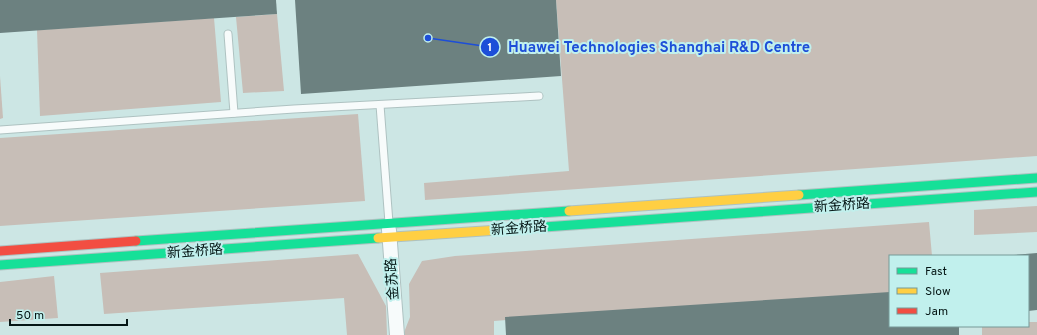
<svg xmlns="http://www.w3.org/2000/svg" width="1037" height="335" viewBox="0 0 1037 335" font-family="Overpass,'Noto Sans SC',sans-serif">
<rect width="100%" height="100%" fill="#cce6e4"/>
<g fill="#c7beb7">
<polygon points="556,0 1037,0 1037,156 425,200 424,183 569,171"/>
<polygon points="277,14 284,91 243,93 236,17"/>
<polygon points="214,18 221,102 40,116 37,30"/>
<polygon points="0,76 3,118 0,119"/>
<polygon points="358,114 365,201 0,226 0,138"/>
<polygon points="1037,206 1037,232 974,235 974,210"/>
<polygon points="929,222 932,256 890,256 890,293 494,321 494,335 459,335 458,324 459,335 403,335 410,317 409,284 422,261 455,256"/>
<polygon points="358,254 386,306 387,335 347,335 344,298 104,314 100,273"/>
<polygon points="54,276 58,318 0,322 0,282"/>
<polygon points="1028,322 1037,322 1037,335 982,335 982,326 1028,326"/>
</g>
<g fill="#6c8180">
<polygon points="0,0 276,0 277,14 0,33"/>
<polygon points="295,0 556,0 561,76 301,94"/>
<polygon points="1037,253 1037,310 1028,311 1028,256 1014,256 1014,255"/>
<polygon points="890,292 890,326 959,326 959,335 506,335 505,317"/>
</g>
<g fill="none" stroke-linecap="round" stroke-linejoin="round">
<g stroke="#aec2c1" stroke-width="9">
<g id="lane">
<polyline points="228,34 234,113"/>
<polyline points="380,105 389,223"/>
<polyline points="0,130 294,109 539,96"/>
</g>
</g>
<g stroke="#aec2c1" stroke-width="16">
<polyline id="street" points="389,230 397,335"/>
</g>
<g stroke="#aec2c1" stroke-width="11">
<g id="fast">
<polyline points="799,195 1037,178"/>
<polyline points="530,228 1037,192"/>
<polyline points="136,241 569,211"/>
<polyline points="0,265 378,238"/>
</g>
</g>
<g stroke="#aec2c1" stroke-width="11">
<g id="slow">
<polyline points="569,211 799,195"/>
<polyline points="378,238 530,228"/>
</g>
</g>
<g stroke="#aec2c1" stroke-width="11">
<polyline id="jam" points="0,251 136,241"/>
</g>
<use href="#lane" stroke="#f7fbfb" stroke-width="7"/>
<use href="#street" stroke="#f7fbfb" stroke-width="14"/>
<use href="#fast" stroke="#16e098" stroke-width="9"/>
<use href="#slow" stroke="#ffcf43" stroke-width="9"/>
<use href="#jam" stroke="#f24e42" stroke-width="9"/>
</g>
<g text-anchor="middle" dominant-baseline="central" stroke-width="4" stroke-linejoin="round" paint-order="stroke">
<g font-size="14" fill="#051615" stroke="#c1f0ed">
<text transform="translate(842 206) rotate(-4)">新金桥路</text>
<text transform="translate(519 229) rotate(-4)">新金桥路</text>
<text transform="translate(195 252) rotate(-4)">新金桥路</text>
<text transform="translate(393 279) rotate(-94)">金苏路</text>
</g>
</g>
<path fill="none" stroke="#1d4ed8" stroke-width="1.5" d="M428 38L490 47"/>
<g fill="#1d4ed8" stroke="#c1f0ed" stroke-width="1.5">
<circle cx="428" cy="38" r="4"/>
<circle cx="490" cy="47" r="10"/>
</g>
<g font-size="12" text-anchor="middle" font-weight="bold" fill="#fff">
<text x="490" y="51">1</text>
</g>
<g font-size="15" text-anchor="middle" font-weight="bold" fill="#1d4ed8" stroke="#c1f0ed" stroke-width="4" stroke-linejoin="round" paint-order="stroke">
<text x="659" y="52">Huawei Technologies Shanghai R&amp;D Centre</text>
</g>
<rect x="889" y="255" width="140" height="72" fill="#c1f0ed" stroke="#769997"/>
<rect x="897" y="268" width="20" height="6" fill="#16e098" stroke="#769997"/>
<text x="925" y="275" font-size="12" fill="#051615">Fast</text>
<rect x="897" y="288" width="20" height="6" fill="#ffcf43" stroke="#769997"/>
<text x="925" y="295" font-size="12" fill="#051615">Slow</text>
<rect x="897" y="308" width="20" height="6" fill="#f24e42" stroke="#769997"/>
<text x="925" y="315" font-size="12" fill="#051615">Jam</text>
<path d="M10 319v6h117v-6" fill="none" stroke="#051615" stroke-width="2"/>
<text x="16" y="319" font-size="12" fill="#051615" stroke="#c1f0ed" stroke-width="3" paint-order="stroke">50 m</text>
</svg>
